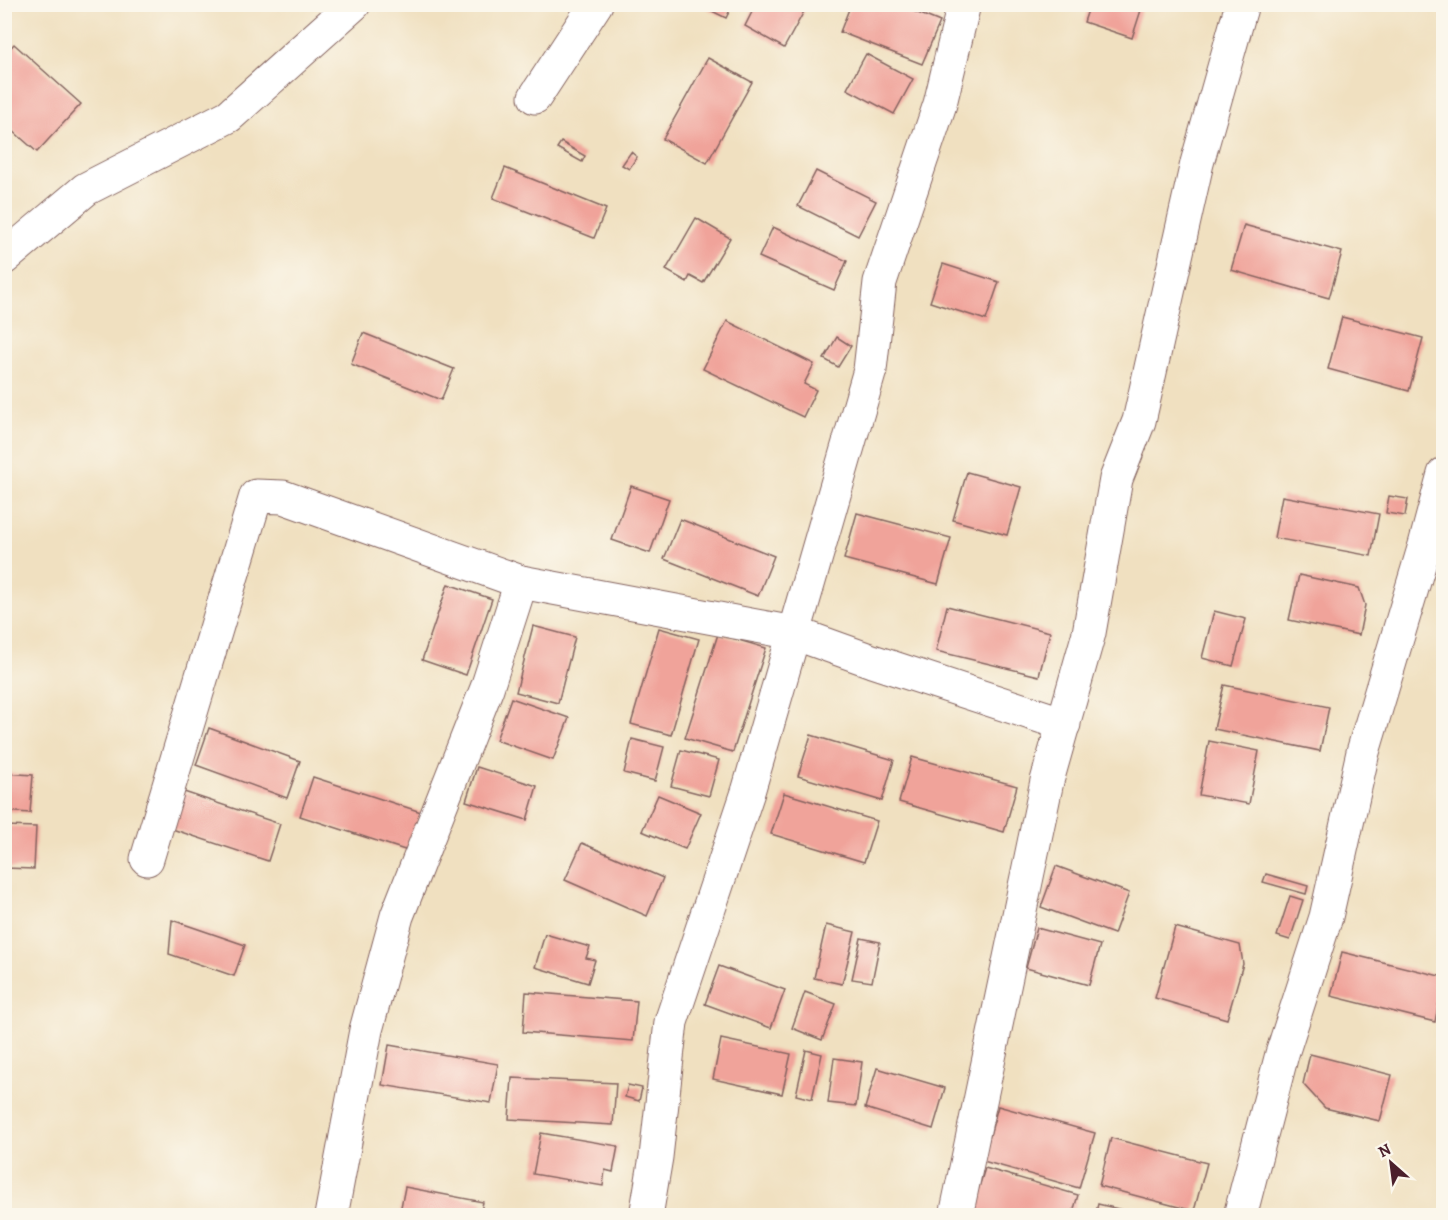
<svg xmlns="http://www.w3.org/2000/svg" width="1448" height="1220" viewBox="0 0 1448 1220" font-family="Alegreya,serif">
<rect width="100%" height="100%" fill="#fbf7ec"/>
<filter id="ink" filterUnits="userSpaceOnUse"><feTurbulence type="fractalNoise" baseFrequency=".0167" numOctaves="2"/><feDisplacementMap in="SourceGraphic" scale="12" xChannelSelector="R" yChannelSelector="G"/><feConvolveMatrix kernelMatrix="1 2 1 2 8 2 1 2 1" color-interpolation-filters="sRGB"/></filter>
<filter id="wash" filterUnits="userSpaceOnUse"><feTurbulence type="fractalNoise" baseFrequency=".008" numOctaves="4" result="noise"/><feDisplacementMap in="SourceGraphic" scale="24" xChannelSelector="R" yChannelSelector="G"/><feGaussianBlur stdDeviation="1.35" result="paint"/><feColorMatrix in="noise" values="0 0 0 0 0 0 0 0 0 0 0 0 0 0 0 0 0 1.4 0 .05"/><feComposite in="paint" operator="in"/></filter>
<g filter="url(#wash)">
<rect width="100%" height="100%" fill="#f0e0c0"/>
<g id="blocks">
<g fill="#f0a39a">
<polygon points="698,4 733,4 726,18"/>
<polygon points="756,4 808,4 784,48 745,26"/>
<polygon points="851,4 896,4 940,22 922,64 840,32"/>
<polygon points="1090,4 1143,4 1132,38 1084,22"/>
<polygon points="14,44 81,104 37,152 4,123 4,55"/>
<polygon points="866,54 913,79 894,114 847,89"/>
<polygon points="708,58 752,82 707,163 663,139"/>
<polygon points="561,142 585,156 582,162 557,148"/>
<polygon points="631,152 637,157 629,169 622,165"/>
<polygon points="505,168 606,209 594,238 493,198"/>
<polygon points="816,171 876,201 858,236 798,206"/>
<polygon points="696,218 730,238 703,283 690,276 687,282 666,270"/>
<polygon points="1244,225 1342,252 1329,298 1231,270"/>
<polygon points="773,227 847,261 834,290 759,257"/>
<polygon points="943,264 999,282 986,320 930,302"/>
<polygon points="1342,317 1423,338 1409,391 1328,369"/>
<polygon points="727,321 814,364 804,384 816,390 803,417 703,369"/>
<polygon points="363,333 454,369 441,400 351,364"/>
<polygon points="837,337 851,346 838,367 824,359"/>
<polygon points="967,472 1021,487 1007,535 953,520"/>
<polygon points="631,486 669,499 650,553 612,540"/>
<polygon points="1282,496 1379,514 1371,556 1274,538"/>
<polygon points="1389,496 1408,499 1405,516 1386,513"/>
<polygon points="857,513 951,538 938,584 844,559"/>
<polygon points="680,519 774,556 758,596 664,559"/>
<polygon points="1299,575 1359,588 1365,605 1359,635 1289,620"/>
<polygon points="448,584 492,599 466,675 422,660"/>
<polygon points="947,606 1050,632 1039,676 936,651"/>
<polygon points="1214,611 1246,619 1233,666 1202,658"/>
<polygon points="533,626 575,637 558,703 516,692"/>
<polygon points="659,628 699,639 671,735 631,724"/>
<polygon points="718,634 766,648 733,752 685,738"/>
<polygon points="1224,685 1329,707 1320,751 1214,729"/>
<polygon points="511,698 569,718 553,760 496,740"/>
<polygon points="209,728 300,761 287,798 196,765"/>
<polygon points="811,735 894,760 882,801 798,776"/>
<polygon points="632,739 664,747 655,781 624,773"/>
<polygon points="1209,741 1259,751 1249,804 1199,795"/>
<polygon points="681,750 719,760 709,796 671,786"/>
<polygon points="912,757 1017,786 1004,832 899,802"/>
<polygon points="477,767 537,786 527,820 466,801"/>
<polygon points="4,773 33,775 30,813 4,811"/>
<polygon points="313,777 421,812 408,851 300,816"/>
<polygon points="178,790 280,824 268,861 166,827"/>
<polygon points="784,793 877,821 864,862 771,834"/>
<polygon points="658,795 701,813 685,849 642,831"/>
<polygon points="5,826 36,827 34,869 5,868"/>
<polygon points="582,843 663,878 647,916 565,880"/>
<polygon points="1056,866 1129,893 1114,934 1041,907"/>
<polygon points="1266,874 1308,886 1306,894 1263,882"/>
<polygon points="1290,896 1303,900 1290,940 1277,936"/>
<polygon points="172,920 245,945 234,976 169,954"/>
<polygon points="826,925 855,932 842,984 814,978"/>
<polygon points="1175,927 1240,945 1243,964 1227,1019 1155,998"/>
<polygon points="1037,928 1100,945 1089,985 1026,968"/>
<polygon points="545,934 590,947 586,958 595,960 588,983 535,967"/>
<polygon points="861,938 880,942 872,982 852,979"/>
<polygon points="1342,952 1444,977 1435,1022 1331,996"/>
<polygon points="719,966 785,990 771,1028 705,1004"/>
<polygon points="526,992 637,1001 633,1041 523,1032"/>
<polygon points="805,992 836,1004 822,1040 792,1028"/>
<polygon points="721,1039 791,1054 782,1094 713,1079"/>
<polygon points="389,1045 498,1064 491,1103 382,1085"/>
<polygon points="806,1050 822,1054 812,1099 796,1095"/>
<polygon points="1310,1054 1392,1075 1380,1121 1325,1108 1303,1084"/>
<polygon points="834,1058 862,1062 856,1106 828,1103"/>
<polygon points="877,1068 945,1088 933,1129 865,1108"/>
<polygon points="512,1078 616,1083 613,1125 509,1119"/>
<polygon points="628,1085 642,1088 639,1101 625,1097"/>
<polygon points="998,1106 1095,1133 1079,1188 983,1161"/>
<polygon points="541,1133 618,1146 613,1172 605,1170 603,1186 533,1174"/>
<polygon points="1111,1138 1207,1163 1194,1211 1099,1186"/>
<polygon points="985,1168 1078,1195 1072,1216 990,1216 972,1210"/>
<polygon points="405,1187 483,1202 480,1216 414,1216 400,1212"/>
<polygon points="1098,1204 1143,1215 1143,1216 1095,1216"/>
</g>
</g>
</g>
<g filter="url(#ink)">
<use href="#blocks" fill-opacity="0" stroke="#84635f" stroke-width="1.5"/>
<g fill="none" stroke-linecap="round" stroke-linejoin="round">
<g stroke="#84635f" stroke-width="35">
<g id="minor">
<polyline points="535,97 596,4"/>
<polyline points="4,258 86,189 229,116 354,4"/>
<polyline points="147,859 256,496 283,497 521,582 794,633 872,661 1064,724"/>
<polyline points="331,1216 366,1030 397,916 487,688 521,582"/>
<polyline points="646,1216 656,1157 671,1022 748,792 870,370 880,282 940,104 964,4"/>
<polyline points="956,1216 1047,781 1089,633 1116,479 1139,421 1197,163 1242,4"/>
<polyline points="1240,1216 1282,1054 1326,917 1363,752 1425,545 1444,474"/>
</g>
</g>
<use href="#minor" stroke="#fff" stroke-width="33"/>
</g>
</g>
<rect width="1448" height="1220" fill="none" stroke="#fbf7ec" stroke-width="24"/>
<g transform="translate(1391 1163) rotate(332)" stroke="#fbf7ec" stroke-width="4.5" paint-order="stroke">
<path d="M0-4.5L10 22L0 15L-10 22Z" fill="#4a1f2b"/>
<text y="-9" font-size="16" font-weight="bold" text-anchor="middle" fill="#4a1f2b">N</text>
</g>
</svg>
